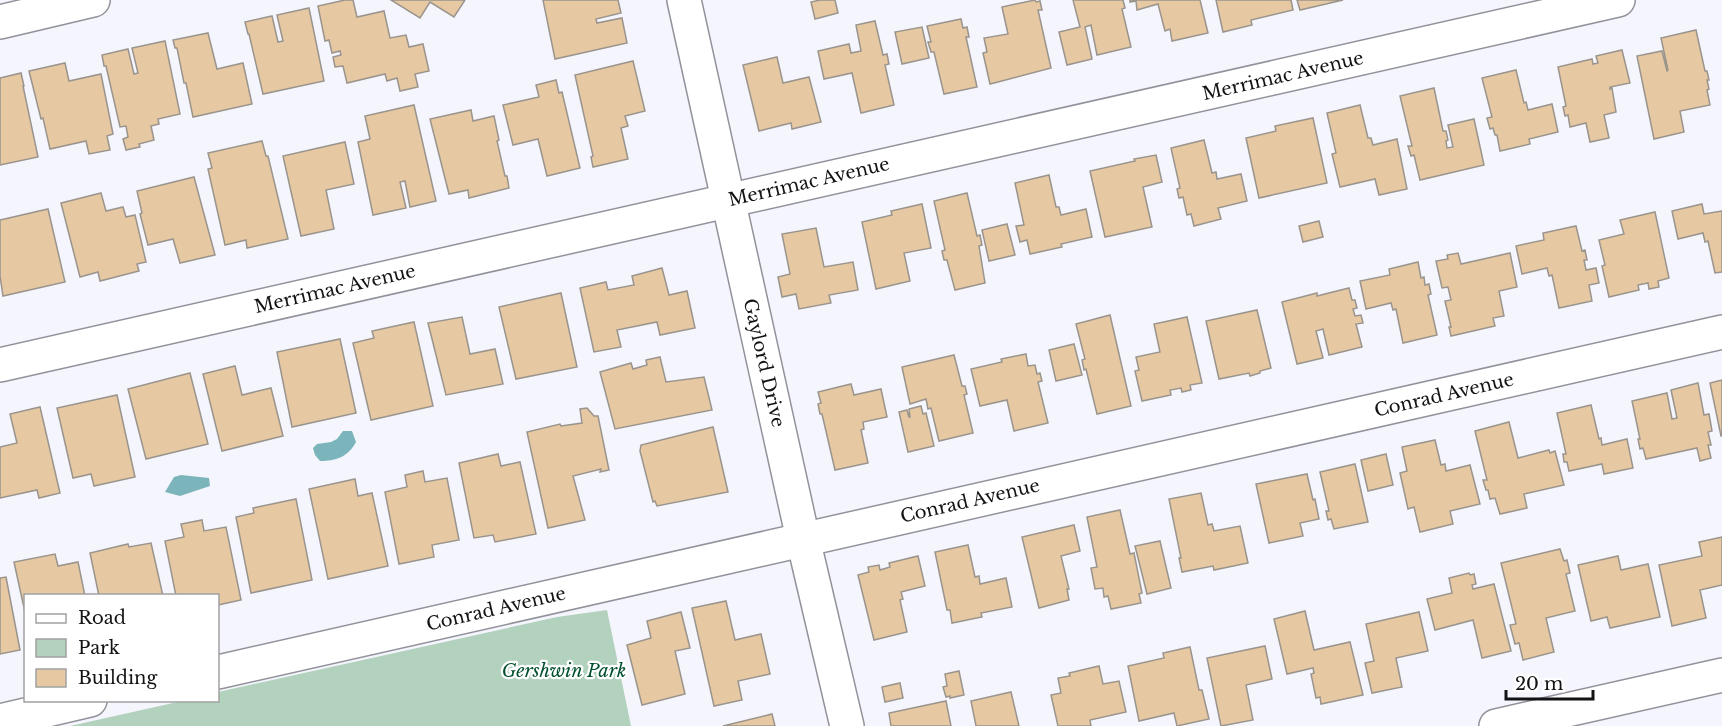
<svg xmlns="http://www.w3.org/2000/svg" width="1722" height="726" viewBox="0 0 1722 726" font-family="'Libre Baskerville',serif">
<rect width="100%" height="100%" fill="#f5f5fe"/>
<polygon fill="#b3d2be" points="607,610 631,726 70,726 182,701 218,700 218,692 557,617"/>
<g fill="#7cb4bb">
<path d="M343 431H352L356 442C348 457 336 461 320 461L315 455 313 448 317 444 331 442 337 439Z"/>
<polygon points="181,475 209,478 210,486 180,496 165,492 174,477"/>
</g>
<g fill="#e6c9a3" stroke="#9a948d" stroke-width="1.5">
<polygon points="345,0 353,0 357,17 384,11 390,38 406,35 409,47 423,44 429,71 415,74 418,87 400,91 397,78 387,81 385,74 347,83 343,66 335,67 333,57 341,55 340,51 332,53 329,40 325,41 318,6"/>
<polygon points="391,0 465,0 454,17 430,2 420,18"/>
<polygon points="543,0 618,0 621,13 596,19 597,23 622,18 627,43 555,59"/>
<polygon points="820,0 835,0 838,13 815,19 811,2"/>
<polygon points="1035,0 1036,2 1040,1 1042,10 1038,10 1051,68 990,84 983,53 987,52 984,38 1008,34 1002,7"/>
<polygon points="1073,0 1123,0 1125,8 1122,9 1131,47 1097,55 1091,25 1085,27 1092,59 1067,65 1059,32 1080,27"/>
<polygon points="1130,0 1200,0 1208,33 1172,41 1170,29 1165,31 1158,4 1137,10 1136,1 1130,2"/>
<polygon points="1216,0 1291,0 1293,10 1251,20 1252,25 1223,32"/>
<polygon points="1297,0 1343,0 1300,10"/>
<polygon points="309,8 324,81 263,94 249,34 248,34 245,22 272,16 278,42 283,41 277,15"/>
<polygon points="961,19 963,28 967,27 969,37 966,37 977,87 944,94 934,52 931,52 928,42 931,42 927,26"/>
<polygon points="875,21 883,55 887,54 889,64 885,65 894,105 861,113 852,73 824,79 818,51 849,44 851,53 861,51 856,25"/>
<polygon points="922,27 929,58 902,64 895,32"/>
<polygon points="1696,30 1705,71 1707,71 1709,80 1707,80 1709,89 1707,90 1710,105 1680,111 1684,132 1654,139 1637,56 1662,51 1667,71 1668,70 1661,38"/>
<polygon points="208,33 217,69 243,63 252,104 193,117 186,83 184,83 177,48 175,48 173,40"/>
<polygon points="165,41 180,114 158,119 159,124 151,126 154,140 139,144 140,147 126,150 123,139 128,137 126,126 120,127 106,66 104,66 102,55 128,49 134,74 138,73 132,48"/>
<polygon points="1622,50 1630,83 1610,87 1610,89 1612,88 1616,112 1604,115 1609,138 1590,142 1586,123 1570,127 1568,115 1565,116 1563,107 1566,106 1558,67 1592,59 1593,64 1598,63 1596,56"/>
<polygon points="777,57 783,83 809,77 821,122 792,129 791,123 759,131 743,65"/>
<polygon points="633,61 645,111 625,116 628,126 621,128 628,159 593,167 591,157 593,156 575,75"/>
<polygon points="65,63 69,81 101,74 113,134 107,136 110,150 89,154 86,141 50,149 43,118 41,119 29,71"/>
<polygon points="1516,70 1524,103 1526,102 1528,110 1552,104 1558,132 1529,139 1530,144 1500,151 1497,135 1495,135 1493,128 1490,129 1487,118 1492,117 1482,78"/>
<polygon points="21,73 24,86 23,86 38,157 0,165 0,78"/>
<polygon points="556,80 559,93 562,92 580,168 547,176 538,139 513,145 503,105 539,97 536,85"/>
<polygon points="1434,88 1443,131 1446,131 1448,140 1446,141 1447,148 1453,147 1448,125 1474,119 1484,165 1420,180 1414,155 1411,156 1408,146 1412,146 1400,96"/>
<polygon points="414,105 436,201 410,207 405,181 400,182 406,208 373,215 358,142 370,139 365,116"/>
<polygon points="1360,105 1368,138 1371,138 1373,145 1397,139 1407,189 1379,195 1375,179 1340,187 1332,154 1336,153 1327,113"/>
<polygon points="471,110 473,121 494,116 499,140 497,141 505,176 507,176 509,188 469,198 468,190 449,194 430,119"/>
<polygon points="1313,118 1327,183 1259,198 1246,138 1276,131 1275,126"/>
<polygon points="1204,140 1212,173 1216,172 1217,179 1241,174 1247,201 1218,208 1221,219 1194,226 1191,214 1187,215 1183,197 1179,198 1177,189 1180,188 1171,148"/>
<polygon points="262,141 266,156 268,156 288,239 247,248 246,240 225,245 208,169 212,168 208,153"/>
<polygon points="345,142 354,184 326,190 334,229 301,236 283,156"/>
<polygon points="1156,155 1162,182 1143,187 1152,227 1105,237 1090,171 1135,161 1134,159"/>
<polygon points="1049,175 1056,207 1059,207 1061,215 1086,209 1092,237 1061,244 1062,247 1030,254 1027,240 1020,242 1016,226 1024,225 1015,183"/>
<polygon points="194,177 215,255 180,263 173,239 148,245 140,214 142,213 137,191"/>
<polygon points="101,193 106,211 123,207 126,217 135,215 146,262 137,264 139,271 100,281 98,272 80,277 61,203"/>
<polygon points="967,193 977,236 980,235 982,245 979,246 985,283 955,290 947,260 944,260 942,251 945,250 934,201"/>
<polygon points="922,204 931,248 904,253 910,281 876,289 862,222 892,215 891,211"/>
<polygon points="1702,204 1704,214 1722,211 1722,272 1715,273 1708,241 1705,242 1703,233 1678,239 1672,211"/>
<polygon points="48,209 65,282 3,296 0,276 0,220"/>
<polygon points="1655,212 1669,278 1658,281 1659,287 1649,289 1648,283 1638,285 1639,290 1609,297 1602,266 1605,265 1599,240 1624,234 1620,220"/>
<polygon points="1319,221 1323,237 1303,242 1299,226"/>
<polygon points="1007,224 1015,255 989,261 982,230"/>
<polygon points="1576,226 1582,251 1585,250 1587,260 1584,260 1586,270 1596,268 1599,283 1589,285 1592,301 1559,308 1552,275 1549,276 1547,268 1522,274 1516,246 1544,240 1543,233"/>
<polygon points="816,228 824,267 853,262 858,290 829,295 831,303 799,309 796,294 782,297 778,277 790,274 782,234"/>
<polygon points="1458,253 1461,264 1510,253 1517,287 1499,291 1504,316 1493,318 1495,326 1451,336 1449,327 1451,327 1445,301 1451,300 1448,287 1442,288 1436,261 1448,259 1447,255"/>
<polygon points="1418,262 1421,278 1424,277 1425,285 1429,284 1431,294 1428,295 1437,335 1403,343 1396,309 1393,310 1391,303 1366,309 1360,281 1390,275 1389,269"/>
<polygon points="662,268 669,295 687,291 695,328 660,335 657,322 617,330 621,347 594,352 580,288 606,282 608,290 634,285 632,276"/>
<polygon points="1349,288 1352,300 1355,300 1357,308 1353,309 1355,316 1361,315 1363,323 1356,324 1362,347 1329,355 1323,329 1316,331 1323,358 1297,364 1282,302 1317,293 1317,296"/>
<polygon points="561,293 577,367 516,379 499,307"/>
<polygon points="1257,310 1271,368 1260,371 1260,373 1250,376 1249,373 1219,379 1206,321"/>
<polygon points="1110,315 1131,406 1097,414 1086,369 1084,370 1082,360 1085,359 1076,324"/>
<polygon points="462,317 470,354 495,349 503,384 446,395 428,323"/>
<polygon points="1187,317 1202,383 1190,385 1191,390 1182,392 1181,388 1170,390 1171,395 1142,401 1135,371 1139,370 1136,357 1160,352 1154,324"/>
<polygon points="414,322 433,406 371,420 353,343 374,338 372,331"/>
<polygon points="340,339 356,413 292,427 277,352"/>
<polygon points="1074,344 1082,375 1056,381 1049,350"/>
<polygon points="1026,354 1028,366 1035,365 1037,374 1040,373 1042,381 1038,382 1048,423 1014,431 1007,400 980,406 971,369 1002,362 1001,359"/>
<polygon points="954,355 962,386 965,386 967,394 964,395 973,433 939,441 931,408 928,409 926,399 910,404 902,367"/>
<polygon points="660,357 666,382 704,377 712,410 615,429 600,372 631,363 633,369 647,365 646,360"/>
<polygon points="235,366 242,395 271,388 283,436 222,451 203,374"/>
<polygon points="190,373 208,444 146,459 128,389"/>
<polygon points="1722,380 1722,436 1721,436 1710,383"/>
<polygon points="1698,383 1704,415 1709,414 1712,431 1708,432 1711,445 1708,445 1711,458 1700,461 1697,448 1646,459 1643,448 1640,449 1638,439 1640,439 1632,401 1667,393 1672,419 1677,418 1671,390"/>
<polygon points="851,384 854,395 881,389 887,417 863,422 864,429 861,430 868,463 835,470 822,414 820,414 818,404 821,403 818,392"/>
<polygon points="117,395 135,477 94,486 91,474 73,478 57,408"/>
<polygon points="1591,405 1599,439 1601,438 1602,445 1627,439 1633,468 1604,474 1602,464 1569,471 1567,462 1564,462 1563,454 1566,454 1557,413"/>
<polygon points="921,406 923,414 926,413 934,446 908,452 899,412 907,410 909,417 910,417 909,409"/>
<polygon points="40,407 60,493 39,498 37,490 0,498 0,447 17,443 10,414"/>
<polygon points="587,408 594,416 598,416 609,470 600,472 601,469 573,476 585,520 548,528 527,432 560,424 561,426 582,423 580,409"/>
<polygon points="1509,422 1518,458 1549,450 1550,453 1555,451 1564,485 1524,494 1527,508 1500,514 1495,498 1490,499 1488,490 1486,490 1483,480 1487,480 1475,431"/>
<polygon points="713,427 728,492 657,506 655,501 653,502 640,451 641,445"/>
<polygon points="1435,440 1441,465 1445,464 1446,471 1470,465 1480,504 1450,511 1453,524 1420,532 1414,507 1408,509 1400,473 1407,471 1402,447"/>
<polygon points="498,454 501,466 520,462 536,534 495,542 493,535 474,538 459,463"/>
<polygon points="1386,454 1393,485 1368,491 1361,460"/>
<polygon points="1355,464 1368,522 1334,529 1331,519 1328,520 1326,511 1329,511 1320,472"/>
<polygon points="423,471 425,482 447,478 459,540 432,545 434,557 399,564 385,492 407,487 405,475"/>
<polygon points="1307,474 1313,500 1315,499 1319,519 1300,523 1303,536 1269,543 1256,484"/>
<polygon points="355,479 358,496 372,493 388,566 328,579 309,489"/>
<polygon points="1201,493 1208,525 1212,524 1214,531 1240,526 1248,563 1214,570 1213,566 1182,572 1179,558 1181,558 1169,499"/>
<polygon points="296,499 312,580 251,593 236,517 254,513 253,508"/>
<polygon points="1120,510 1130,554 1134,553 1142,593 1139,594 1141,603 1111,609 1108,596 1104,597 1103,588 1095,589 1091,568 1097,567 1087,517"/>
<polygon points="202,520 204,531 226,527 241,600 218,605 218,596 176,596 165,541 184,537 181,524"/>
<polygon points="1074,525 1080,551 1061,556 1069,589 1067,589 1069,600 1039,608 1022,537"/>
<polygon points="1722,537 1722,585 1700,590 1706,618 1672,626 1659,565 1702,556 1699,542"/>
<polygon points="1160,541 1171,588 1147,594 1135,546"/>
<polygon points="151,543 163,596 99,596 90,553 128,544 129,547"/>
<polygon points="968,545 975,577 979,576 980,584 1006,578 1012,607 981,613 982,617 952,623 950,610 947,610 935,552"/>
<polygon points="1560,549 1564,561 1567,560 1570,573 1566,574 1575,611 1546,618 1554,652 1523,660 1519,643 1515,644 1510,625 1516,624 1501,563"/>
<polygon points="55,554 58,566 78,562 85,596 26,596 26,617 14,562"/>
<polygon points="918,556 925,586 901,592 903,599 900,600 907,632 874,640 858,575 869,572 868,567 879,565 880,570 890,567 889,563"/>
<polygon points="1618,556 1621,570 1648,564 1660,617 1610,628 1607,617 1591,621 1578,565"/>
<polygon points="1469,573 1470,575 1474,574 1476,584 1472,585 1473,589 1494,584 1511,651 1482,658 1473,620 1435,630 1427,599 1452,593 1449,578"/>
<polygon points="6,577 20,650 0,654 0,578"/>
<polygon points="726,601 735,640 761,634 770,674 738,681 742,700 714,706 692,608"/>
<polygon points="1305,611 1314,650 1350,642 1363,695 1321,704 1320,697 1316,698 1311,674 1314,673 1313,668 1287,674 1274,619"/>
<polygon points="681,612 690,648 675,651 685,694 642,705 627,645 651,638 647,621"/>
<polygon points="1419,612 1428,651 1396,658 1402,687 1372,693 1365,663 1374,661 1366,624"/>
<polygon points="1265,646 1272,679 1246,685 1253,720 1221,726 1207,658"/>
<polygon points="1190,647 1199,690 1202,690 1209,719 1177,726 1174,713 1139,721 1128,666 1164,658 1163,653"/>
<polygon points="1099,666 1103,684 1119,681 1126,712 1090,720 1091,726 1058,726 1051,695 1061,693 1058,678 1070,676 1069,673"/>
<polygon points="959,671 964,695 950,698 950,696 946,697 943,687 947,686 945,674"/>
<polygon points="900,683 903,698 885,702 882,687"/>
<polygon points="1011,692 1019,726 976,726 971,701"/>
<polygon points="946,701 951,726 891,726 889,713"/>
<polygon points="772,714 775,726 723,726"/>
</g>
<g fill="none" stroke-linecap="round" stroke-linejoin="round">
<g stroke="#92929b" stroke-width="36">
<g id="minor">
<polyline points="684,0 803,539 847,726"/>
<polyline points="0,22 93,0"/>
<polyline points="218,672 1722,332"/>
<polyline points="0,721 90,700"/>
<polyline points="1496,726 1722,675"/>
</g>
</g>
<g stroke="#92929b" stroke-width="36">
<polyline id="tertiary" points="0,365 1618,0"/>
</g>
<use href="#minor" stroke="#fff" stroke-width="33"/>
<use href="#tertiary" stroke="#fff" stroke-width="33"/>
</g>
<g text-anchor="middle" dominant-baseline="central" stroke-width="4.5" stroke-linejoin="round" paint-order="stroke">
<g font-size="18" fill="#131316" stroke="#fff">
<text transform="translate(1283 76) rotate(-13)">Merrimac Avenue</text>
<text transform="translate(809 182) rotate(-13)">Merrimac Avenue</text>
<text transform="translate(335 289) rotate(-13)">Merrimac Avenue</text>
<text transform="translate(764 363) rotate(77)">Gaylord Drive</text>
<text transform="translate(1444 395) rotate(-13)">Conrad Avenue</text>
<text transform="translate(970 501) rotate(-13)">Conrad Avenue</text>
<text transform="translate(496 609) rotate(-13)">Conrad Avenue</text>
</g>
<g font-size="18" font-style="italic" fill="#004f2d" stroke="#fff">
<text x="564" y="671">Gershwin Park</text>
</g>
</g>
<rect x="24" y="594" width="195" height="108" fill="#ffffff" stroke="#a1a1a2" stroke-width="1.5"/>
<rect x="36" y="614" width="30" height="9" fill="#ffffff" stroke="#a1a1a2" stroke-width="1.5"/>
<text x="78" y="624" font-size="18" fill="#131316">Road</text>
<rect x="36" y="639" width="30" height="18" fill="#b3d2be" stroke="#a1a1a2" stroke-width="1.5"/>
<text x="78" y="654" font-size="18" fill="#131316">Park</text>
<rect x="36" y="669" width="30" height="18" fill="#e6c9a3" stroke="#a1a1a2" stroke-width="1.5"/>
<text x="78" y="684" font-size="18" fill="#131316">Building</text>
<path d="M1506 690v9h87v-9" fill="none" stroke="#131316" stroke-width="3"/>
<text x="1515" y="690" font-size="18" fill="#131316" stroke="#ffffff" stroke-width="4.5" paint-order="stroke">20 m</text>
</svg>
